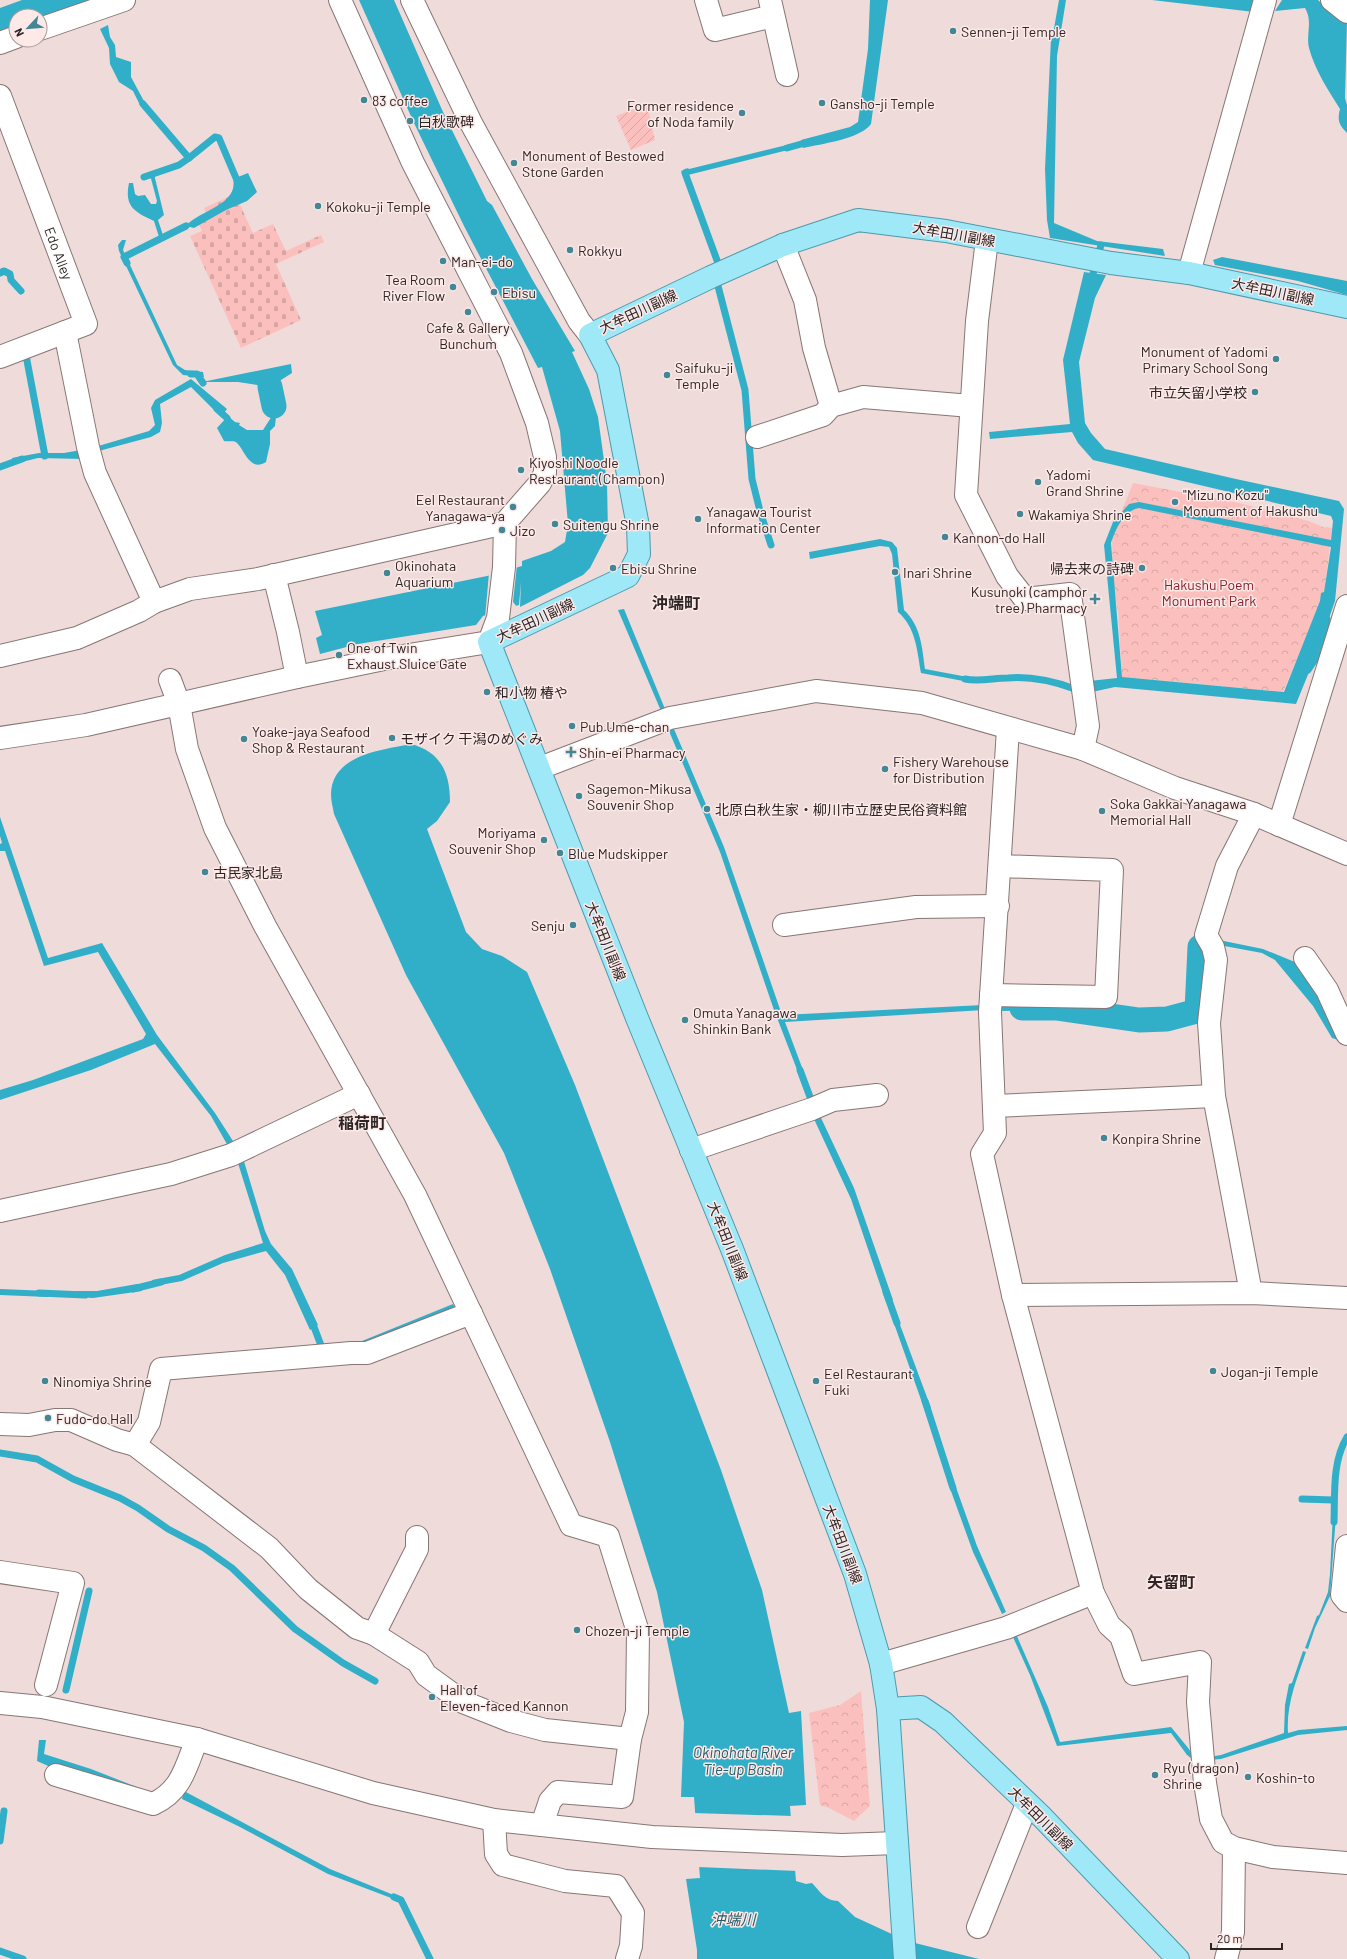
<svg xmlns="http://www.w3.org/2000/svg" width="1347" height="1959" viewBox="0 0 1347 1959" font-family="Barlow,'Noto Sans JP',sans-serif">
<defs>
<pattern id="cemetery-stones" width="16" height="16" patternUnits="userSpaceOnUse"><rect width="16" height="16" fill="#fbc0bd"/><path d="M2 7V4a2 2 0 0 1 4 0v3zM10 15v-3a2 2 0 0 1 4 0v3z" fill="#d7a5a2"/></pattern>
<pattern id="park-crowns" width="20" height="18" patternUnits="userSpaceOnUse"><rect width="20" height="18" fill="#fbc0bd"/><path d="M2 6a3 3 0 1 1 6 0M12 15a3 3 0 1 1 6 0" fill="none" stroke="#d7a5a2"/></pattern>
<pattern id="garden-furrows" width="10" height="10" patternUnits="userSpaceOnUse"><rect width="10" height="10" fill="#fbc0bd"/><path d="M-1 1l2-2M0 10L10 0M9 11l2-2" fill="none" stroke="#d7a5a2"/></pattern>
</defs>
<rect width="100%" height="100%" fill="#efdbda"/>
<polygon fill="url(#cemetery-stones)" points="235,194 253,233 273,224 286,251 321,235 324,242 276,264 301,320 241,348 190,236 202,231 197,220 207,216 204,208"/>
<g fill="url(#park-crowns)">
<polygon points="1133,483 1239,503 1309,521 1323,527 1332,528 1324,596 1283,692 1122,677 1118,612 1113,580 1112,536"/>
<polygon points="861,1691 870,1806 854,1821 829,1808 820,1805 809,1713 840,1705"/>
</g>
<polygon fill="url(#garden-furrows)" points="647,104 655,140 631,150 616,116"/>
<g fill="#32afc8" fill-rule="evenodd">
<polygon points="22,0 90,0 40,18 40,16 16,16 16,27 0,33 0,8"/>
<polygon points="359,0 394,0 443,112 487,201 492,205 532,279 575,351 572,352 589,389 598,417 607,482 608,533 590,568 583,575 520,607 521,582 519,605 483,616 476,625 358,644 320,654 316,638 322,635 315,611 487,576 522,566 522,561 551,551 565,542 568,524 560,431 542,367 538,368 464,226 414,123"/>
<path d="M870 0H888L871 124C860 139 821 144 803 148L801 140 850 127 858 122 868 49Z"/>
<polygon points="1059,0 1066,0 1057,56 1054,223 1097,241 1163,249 1165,256 1050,238 1047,220 1045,169 1051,38 1053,34"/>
<polygon points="1152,0 1256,0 1254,12"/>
<path d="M1282 0H1318L1334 15 1347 21 1345 98 1347 105V133C1339 125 1337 120 1340 109 1328 90 1315 70 1309 48 1306 33 1313 22 1305 8L1275 11Z"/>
<polygon points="108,25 110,37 115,45 116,57 131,62 131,77 145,103 140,105 133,91 119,82 110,64 109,48 100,29"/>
<polygon points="795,143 796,148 688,175 689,178 686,179 681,171"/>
<path d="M248 173 257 192 247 201 226 210 194 228 186 226C197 211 239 205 233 179Z"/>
<path d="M154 174 164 215 158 220 164 238 160 240 154 221C135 212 124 207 129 183H133L135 194 138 196 145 195 151 204H156L157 201 150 175Z"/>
<polygon points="122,240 126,240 123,250 177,365 185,370 203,372 204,377 183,375 173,365 119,251 118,245"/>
<polygon points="1222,257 1347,281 1347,295 1298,281 1215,265 1213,260"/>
<path d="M1084 272 1106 275 1095 298 1079 362 1085 423 1091 433 1105 449 1236 479 1339 501 1344 509 1335 601 1318 650 1296 704 1115 687 1092 692 1089 681 1117 678 1104 545 1113 522 1129 504 1139 502 1331 540 1333 521 1331 516 1093 460 1078 443 1072 432 990 439 989 432 1070 424 1063 360ZM1139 508 1331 547 1324 592 1321 593 1320 601 1284 692 1122 677 1111 543C1116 529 1123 511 1139 508Z"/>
<polygon points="291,364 292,373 270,387 238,382 202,382"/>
<polygon points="191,379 227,409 221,417 191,387 160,404 162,423 160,432 151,437 95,452 95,447 149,431 155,425 151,408 155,400"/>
<path d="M271 405 277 407 275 426 270 431V444L266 462C250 472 245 451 237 443 234 440 229 442 224 441L217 428 228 416 235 422 240 423 239 425 247 430H263L272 416Z"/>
<polygon points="81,450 83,459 38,458 14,464 12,458 39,453 64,453"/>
<path d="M880 539 892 542 897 548 904 610C921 626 922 647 925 669L973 678 974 683 921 673C917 650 916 628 898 612L892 554 889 547 880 546 810 559 809 552Z"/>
<polygon points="624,609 665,709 661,711 618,610"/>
<polygon points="674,729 724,847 782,1015 983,1005 984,1010 785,1022 806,1078 801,1080 774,1010 720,852 669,731"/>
<path d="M411 744C441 752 450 773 450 802L437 821 427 829 466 932 482 949 502 956 527 972 575 1085 721 1470 762 1590 789 1713 801 1711 806 1805 790 1806 796 1881 806 1884 812 1883C820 1892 826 1901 838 1901L855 1917 907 1941 979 1959H697V1950L686 1879 700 1878 694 1797H681L684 1722 657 1592 610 1442 550 1269 504 1153 406 975 334 814C333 808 331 801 331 795 331 755 381 750 411 744Z"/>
<polygon points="0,817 48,958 102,943 157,1035 215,1113 233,1141 228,1146 211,1116 155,1044 91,1070 0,1100 0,1090 33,1080 143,1039 146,1034 98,952 44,966 5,851 0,851 0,844 2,843 0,836"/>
<polygon points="1219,940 1263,949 1307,967 1347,1043 1332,1038 1313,1006 1275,960 1262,953 1219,945"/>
<polygon points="999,1005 1055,1005 1056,1010 997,1011"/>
<path d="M1196 1008 1197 1014C1163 1023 1142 1024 1107 1018L1108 1012C1139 1017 1166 1019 1196 1008Z"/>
<polygon points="814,1103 854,1188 893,1300 886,1302 851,1199 808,1106"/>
<polygon points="243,1158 265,1231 271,1244 292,1269 318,1325 310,1330 285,1275 266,1251 223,1263 182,1281 155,1286 152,1280 179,1275 225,1255 263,1243 237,1160"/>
<polygon points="137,1284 140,1285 142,1291 93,1298 76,1297 76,1291 97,1291"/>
<polygon points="0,1289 49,1291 48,1297 0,1295"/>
<polygon points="453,1304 456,1310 363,1348 362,1341"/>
<polygon points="896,1314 931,1408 925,1411 891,1315"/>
<polygon points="953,1479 977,1546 1006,1612 1002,1614 973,1552 947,1480"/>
<polygon points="1333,1514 1336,1515 1330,1596 1315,1628 1308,1649 1305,1648 1317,1616 1319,1615 1328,1592 1330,1574"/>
<polygon points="1012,1625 1048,1707 1060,1742 1171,1727 1189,1749 1196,1762 1187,1755 1171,1733 1057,1746 1030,1675 1008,1626"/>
<path d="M1303 1651 1306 1652C1297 1679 1286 1704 1288 1733L1299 1730 1347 1726V1730L1298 1735 1221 1759 1209 1760V1757L1221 1755 1284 1733 1285 1705 1289 1684 1292 1683Z"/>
<polygon points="39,1740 46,1740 44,1754 91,1769 147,1791 55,1769 37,1761"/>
<polygon points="184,1791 330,1869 401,1898 401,1900 399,1901 328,1874 238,1826 182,1799"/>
</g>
<g fill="#efdbda">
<polygon points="517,565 513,602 517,607 485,618 489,573"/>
<polygon points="693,1813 793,1816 798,1871 698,1867"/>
</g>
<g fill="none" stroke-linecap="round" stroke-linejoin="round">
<g stroke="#32afc8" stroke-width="7">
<polyline points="143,104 189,158 215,137 219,138 236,178"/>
<polyline points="787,148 812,141"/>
<polyline points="687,172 685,173 718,263 718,286 745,390 752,479 760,511 771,545"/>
<polyline points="144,177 179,165 189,158"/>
<polyline points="127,263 124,257 186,226"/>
<polyline points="0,273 4,271 10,274 11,280 21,291"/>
<polyline points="1091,281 1101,245"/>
<polyline points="25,350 45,456"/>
<polyline points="191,374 197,374 203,383"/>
<polyline points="217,409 227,418"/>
<polyline points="0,467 22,459"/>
<polyline points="1308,670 1322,649 1327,619"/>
<path d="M965 679C979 682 994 678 1008 678 1032 676 1053 681 1075 689L1080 688"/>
<polyline points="800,1070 813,1105"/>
<polyline points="133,1289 161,1282"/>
<polyline points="886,1292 897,1323"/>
<polyline points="39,1293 85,1295"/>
<polyline points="311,1319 322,1348 327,1347"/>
<polyline points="925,1401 953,1488"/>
<polyline points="0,1453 37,1459 73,1479 120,1498 138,1508 168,1529 204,1548 232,1568 295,1629 343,1663 375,1681"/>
<polyline points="1302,1499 1333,1500"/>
<path d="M1334 1522C1335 1494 1332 1462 1347 1437"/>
<polyline points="66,1690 89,1591"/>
<polyline points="0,1841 4,1811"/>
<polyline points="394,1897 401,1900 430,1959"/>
<polyline points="0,1951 23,1959"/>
</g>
<g stroke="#32afc8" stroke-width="25">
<polyline points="270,387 274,406"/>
<polyline points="1022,1008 1056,1008 1139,1020 1167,1019 1197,1011 1200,947"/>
</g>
<g stroke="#877675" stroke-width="24">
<g id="minor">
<polyline points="412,0 471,123 579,321 590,335"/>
<polyline points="706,0 715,30 773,16"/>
<polyline points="770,0 787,75"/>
<polyline points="1332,0 1347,12"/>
<polyline points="40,29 124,0"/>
<polyline points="0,43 16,37"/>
<path id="s1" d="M0 96 86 324 0 357"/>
<polyline points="987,240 977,321 966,495 1007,576 1025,599 1070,594 1088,726 1083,749"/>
<polyline points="783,245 805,300 814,348 831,406"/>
<polyline points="1189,273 1265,0"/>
<polyline points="65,332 88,447 95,473 154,602"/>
<polyline points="757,437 823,415 831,406 863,397 971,406"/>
<polyline points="274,575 288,632 297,677"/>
<polyline points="0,656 77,638 139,611 154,602 190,589 258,579 505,523"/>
<polyline points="170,680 179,704 187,749 215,828 265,926 415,1195 571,1525 608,1536 638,1632 637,1712 630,1739 622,1797 558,1792 550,1801 542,1825"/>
<polyline points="1008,729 990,1012 995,1133 982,1154 1013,1295 1093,1593 1109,1625 1121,1636 1134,1674 1200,1662 1198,1702 1205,1783 1211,1819 1223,1842 1234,1848 1273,1857 1347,1863"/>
<polyline points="0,738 86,725 297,677 384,659 489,642 498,618 504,567 505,523 540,483 545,473 545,457 537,423 511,353 413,163 340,0"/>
<polyline points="540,768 670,718 816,691 922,703 1083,749 1175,788 1254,814 1347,854"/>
<polyline points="1279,825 1347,606"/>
<polyline points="784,925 916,907 998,906"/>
<polyline points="1305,958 1327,990 1347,1034"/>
<polyline points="991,995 1106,997 1112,870 1000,866"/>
<polyline points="994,1106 1214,1096"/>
<polyline points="691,1150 812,1109 833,1100 877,1095"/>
<polyline points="0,1211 171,1174 231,1155 359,1094"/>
<polyline points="1251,1293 1214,1096 1209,1023 1216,960 1213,947 1206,935 1227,866 1254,814"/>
<polyline points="1013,1295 1251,1293 1347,1298"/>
<polyline points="0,1424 29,1425 55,1420 71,1420 117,1440 135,1445 269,1548 308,1589 357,1628 374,1634 418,1662 426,1675 463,1702 511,1721 545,1730 630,1739"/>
<polyline points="135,1445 149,1422 161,1369 351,1353 367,1353 471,1313"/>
<polyline points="1347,1546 1342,1595 1347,1601"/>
<polyline points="0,1572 73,1583 46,1685"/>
<polyline points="374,1634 417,1549 417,1537"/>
<polyline points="881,1664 1006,1628 1093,1593"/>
<path d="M56 1775 153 1804C182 1791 186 1766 197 1739"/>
<polyline points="494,1820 496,1854 503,1865 565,1881 616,1886 633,1913 631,1946 627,1959"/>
<polyline points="978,1927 1027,1804"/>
<polyline points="1226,1959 1233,1932 1234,1848"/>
</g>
</g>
<g stroke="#877675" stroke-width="24">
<polyline id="tertiary" points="0,1703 42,1707 197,1739 373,1793 494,1820 652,1837 842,1845 897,1843"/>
</g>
<g stroke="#4c9aab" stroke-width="24">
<g id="primary">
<polyline points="888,1709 921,1707 943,1722 1042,1817 1178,1959"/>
<polyline points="905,1959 888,1709 881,1664 855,1574 732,1249 637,1018 489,642 628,576 639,554 638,526 608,370 590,335 711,277 783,245 858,220 946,231 1111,263 1189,273 1347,307"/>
</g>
</g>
<use href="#minor" stroke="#fff" stroke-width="22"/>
<use href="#tertiary" stroke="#fff" stroke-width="22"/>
<use href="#primary" stroke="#9ee8f8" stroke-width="22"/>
</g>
<g fill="#438796" stroke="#fce9e8" stroke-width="1.5">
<circle cx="953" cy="31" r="4"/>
<circle cx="364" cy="100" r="4"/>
<circle cx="822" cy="103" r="4"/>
<circle cx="742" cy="113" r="4"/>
<circle cx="410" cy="121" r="4"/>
<circle cx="514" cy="163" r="4"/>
<circle cx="318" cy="206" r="4"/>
<circle cx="570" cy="250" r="4"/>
<circle cx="443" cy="261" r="4"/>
<circle cx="453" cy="287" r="4"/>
<circle cx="494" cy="292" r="4"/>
<circle cx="468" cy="312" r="4"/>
<circle cx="1276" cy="359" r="4"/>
<circle cx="667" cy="375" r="4"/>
<circle cx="1255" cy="392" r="4"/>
<circle cx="521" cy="470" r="4"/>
<circle cx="1038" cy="482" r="4"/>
<circle cx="1175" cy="502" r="4"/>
<circle cx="513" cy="507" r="4"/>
<circle cx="1020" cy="514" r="4"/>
<circle cx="698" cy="519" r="4"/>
<circle cx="555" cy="524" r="4"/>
<circle cx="502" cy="530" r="4"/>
<circle cx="945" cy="537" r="4"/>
<circle cx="613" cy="568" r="4"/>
<circle cx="1142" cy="568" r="4"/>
<circle cx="895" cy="572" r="4"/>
<circle cx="387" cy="573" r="4"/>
<path d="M1093 593h4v4h4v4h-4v4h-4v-4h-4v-4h4z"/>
<circle cx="339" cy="655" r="4"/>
<circle cx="487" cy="692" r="4"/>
<circle cx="572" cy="726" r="4"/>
<circle cx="392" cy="738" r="4"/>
<circle cx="244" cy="739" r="4"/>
<path d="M569 746h4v4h4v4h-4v4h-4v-4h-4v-4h4z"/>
<circle cx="885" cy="769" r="4"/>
<circle cx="579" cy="796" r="4"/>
<circle cx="707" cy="809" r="4"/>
<circle cx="1102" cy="811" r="4"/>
<circle cx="544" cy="840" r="4"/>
<circle cx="560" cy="853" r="4"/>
<circle cx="205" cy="872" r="4"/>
<circle cx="573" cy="925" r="4"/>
<circle cx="685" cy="1020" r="4"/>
<circle cx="1104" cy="1138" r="4"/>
<circle cx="1213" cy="1371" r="4"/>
<circle cx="45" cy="1381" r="4"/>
<circle cx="816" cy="1381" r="4"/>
<circle cx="48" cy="1418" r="4"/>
<circle cx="577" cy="1630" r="4"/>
<circle cx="432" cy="1697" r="4"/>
<circle cx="1155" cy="1775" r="4"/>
<circle cx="1248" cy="1777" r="4"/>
</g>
<g text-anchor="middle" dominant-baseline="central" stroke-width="3" stroke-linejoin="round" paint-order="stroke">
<g font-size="14" fill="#2c2524" stroke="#fce9e8" text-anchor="start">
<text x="961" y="31">Sennen-ji Temple</text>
<text x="372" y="100">83 coffee</text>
<text x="830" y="103">Gansho-ji Temple</text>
<text x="734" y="105" text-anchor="end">Former residence<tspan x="734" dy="16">of Noda family</tspan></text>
<text x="418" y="121">白秋歌碑</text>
<text x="522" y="155">Monument of Bestowed<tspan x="522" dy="16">Stone Garden</tspan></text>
<text x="326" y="206">Kokoku-ji Temple</text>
<text x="578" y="250">Rokkyu</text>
<text x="451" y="261">Man-ei-do</text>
<text x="445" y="279" text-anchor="end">Tea Room<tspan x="445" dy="16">River Flow</tspan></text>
<text x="502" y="292">Ebisu</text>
<text x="468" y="327" text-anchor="middle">Cafe &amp; Gallery<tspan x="468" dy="16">Bunchum</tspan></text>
<text x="1268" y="351" text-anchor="end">Monument of Yadomi<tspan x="1268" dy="16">Primary School Song</tspan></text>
<text x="675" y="367">Saifuku-ji<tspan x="675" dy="16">Temple</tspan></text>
<text x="1247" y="392" text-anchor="end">市立矢留小学校</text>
<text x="529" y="462">Kiyoshi Noodle<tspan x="529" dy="16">Restaurant (Champon)</tspan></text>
<text x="1046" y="474">Yadomi<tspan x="1046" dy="16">Grand Shrine</tspan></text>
<text x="1183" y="494">"Mizu no Kozu"<tspan x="1183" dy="16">Monument of Hakushu</tspan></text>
<text x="505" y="499" text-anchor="end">Eel Restaurant<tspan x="505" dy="16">Yanagawa-ya</tspan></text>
<text x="706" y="511">Yanagawa Tourist<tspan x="706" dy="16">Information Center</tspan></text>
<text x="1028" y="514">Wakamiya Shrine</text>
<text x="563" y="524">Suitengu Shrine</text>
<text x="510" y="530">Jizo</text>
<text x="953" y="537">Kannon-do Hall</text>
<text x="395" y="565">Okinohata<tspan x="395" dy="16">Aquarium</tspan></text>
<text x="621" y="568">Ebisu Shrine</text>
<text x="1134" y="568" text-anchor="end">帰去来の詩碑</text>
<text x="903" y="572">Inari Shrine</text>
<text x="1087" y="591" text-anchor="end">Kusunoki (camphor<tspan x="1087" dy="16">tree) Pharmacy</tspan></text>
<text x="347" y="647">One of Twin<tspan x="347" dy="16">Exhaust Sluice Gate</tspan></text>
<text x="495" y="692">和小物 椿や</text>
<text x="580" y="726">Pub Ume-chan</text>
<text x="252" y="731">Yoake-jaya Seafood<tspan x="252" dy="16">Shop &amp; Restaurant</tspan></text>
<text x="400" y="738">モザイク 干潟のめぐみ</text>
<text x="579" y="752">Shin-ei Pharmacy</text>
<text x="893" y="761">Fishery Warehouse<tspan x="893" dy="16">for Distribution</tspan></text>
<text x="587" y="788">Sagemon-Mikusa<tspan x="587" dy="16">Souvenir Shop</tspan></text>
<text x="1110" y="803">Soka Gakkai Yanagawa<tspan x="1110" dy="16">Memorial Hall</tspan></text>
<text x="715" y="809">北原白秋生家・柳川市立歴史民俗資料館</text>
<text x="536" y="832" text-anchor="end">Moriyama<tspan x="536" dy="16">Souvenir Shop</tspan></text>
<text x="568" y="853">Blue Mudskipper</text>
<text x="213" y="872">古民家北島</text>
<text x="565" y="925" text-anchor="end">Senju</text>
<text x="693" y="1012">Omuta Yanagawa<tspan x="693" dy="16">Shinkin Bank</tspan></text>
<text x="1112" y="1138">Konpira Shrine</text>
<text x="1221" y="1371">Jogan-ji Temple</text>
<text x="824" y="1373">Eel Restaurant<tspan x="824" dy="16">Fuki</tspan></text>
<text x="53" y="1381">Ninomiya Shrine</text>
<text x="56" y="1418">Fudo-do Hall</text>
<text x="585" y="1630">Chozen-ji Temple</text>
<text x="440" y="1689">Hall of<tspan x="440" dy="16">Eleven-faced Kannon</tspan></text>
<text x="1163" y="1767">Ryu (dragon)<tspan x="1163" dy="16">Shrine</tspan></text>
<text x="1256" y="1777">Koshin-to</text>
</g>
<g font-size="14" fill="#2c2524" stroke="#fce9e8">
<text transform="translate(954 234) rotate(10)">大牟田川副線</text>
<text stroke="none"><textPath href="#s1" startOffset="168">Edo Alley</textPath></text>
<text transform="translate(1273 291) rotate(12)">大牟田川副線</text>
<text transform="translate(638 311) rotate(-25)">大牟田川副線</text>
<text transform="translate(535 620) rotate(-25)">大牟田川副線</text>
<text transform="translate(606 941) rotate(68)">大牟田川副線</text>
<text transform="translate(728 1241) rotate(68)">大牟田川副線</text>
<text transform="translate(843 1544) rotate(69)">大牟田川副線</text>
<text transform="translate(1041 1818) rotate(45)">大牟田川副線</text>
</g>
<g font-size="14" fill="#891f29" stroke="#fce9e8">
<text x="1209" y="584">Hakushu Poem<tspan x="1209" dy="16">Monument Park</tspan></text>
</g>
<g font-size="15" font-style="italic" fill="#295b66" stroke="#fce9e8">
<text x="743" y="1752">Okinohata River<tspan x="743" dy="17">Tie-up Basin</tspan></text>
<text x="733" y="1919">沖端川</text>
</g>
<g font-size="16" font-weight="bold" fill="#2c2524" stroke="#fce9e8">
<text x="676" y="602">沖端町</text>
<text x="362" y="1122">稲荷町</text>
<text x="1171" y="1581">矢留町</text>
</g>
</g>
<g transform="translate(28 28) rotate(244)"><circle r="19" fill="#fce9e8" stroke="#a99b9a"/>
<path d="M0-3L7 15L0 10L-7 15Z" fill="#438796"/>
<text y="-6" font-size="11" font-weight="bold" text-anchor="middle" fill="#2c2524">N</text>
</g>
<path d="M1211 1943v6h71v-6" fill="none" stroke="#2c2524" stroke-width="2"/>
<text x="1217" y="1943" font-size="12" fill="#2c2524" stroke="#fce9e8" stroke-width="3" paint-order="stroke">20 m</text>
</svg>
